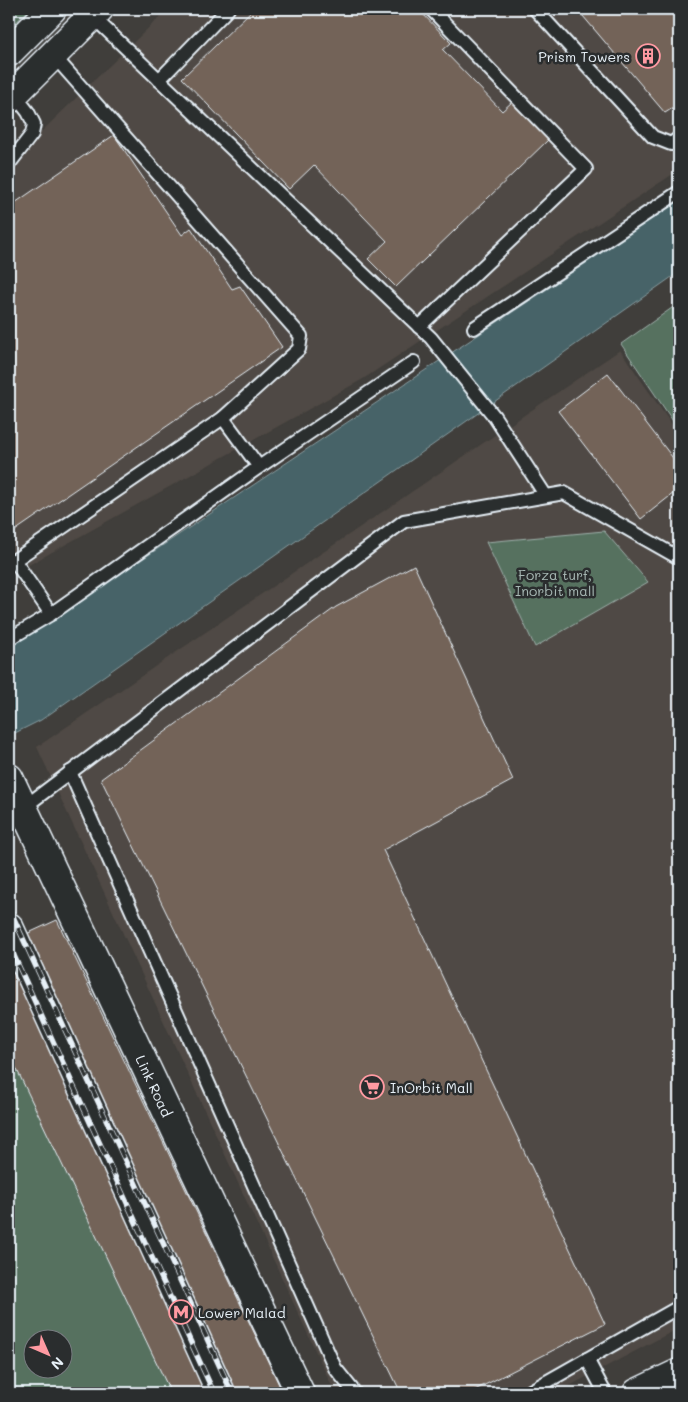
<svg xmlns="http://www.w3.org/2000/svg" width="688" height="1402" viewBox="0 0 688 1402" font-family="Mali,sans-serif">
<rect width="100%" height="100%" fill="#403e3b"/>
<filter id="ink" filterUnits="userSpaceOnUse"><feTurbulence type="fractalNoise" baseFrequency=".02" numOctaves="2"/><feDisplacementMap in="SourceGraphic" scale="10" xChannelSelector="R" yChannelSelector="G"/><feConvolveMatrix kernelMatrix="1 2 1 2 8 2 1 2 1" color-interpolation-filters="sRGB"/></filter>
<g filter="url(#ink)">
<g fill="#4f4944">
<polygon points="168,9 679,9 679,170 363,379 9,576 9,163"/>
<polygon points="620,350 679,435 679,1328 556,1393 335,1393 37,747"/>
</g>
<g fill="#56715f" stroke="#9fb1ac" fill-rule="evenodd">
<polygon points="9,9 30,9 9,29"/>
<polygon points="679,303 679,430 621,344"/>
<polygon points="604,531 648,582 535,647 486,542"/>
<path d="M9 1045 174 1393H9ZM32 1340H62V1370H32Z"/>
</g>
<polygon fill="#466467" stroke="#879ca1" points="679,201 679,272 41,720 9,736 9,648"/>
<g fill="#736459" stroke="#e8f1f8">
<polygon points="253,9 418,9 451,43 443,50 502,111 512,102 548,140 396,287 368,259 387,241 314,165 289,189 182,78"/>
<polygon points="577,9 679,9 679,104 665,113"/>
<polygon points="114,135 182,235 191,228 232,289 240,286 282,347 9,535 9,207"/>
<polygon points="608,373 679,466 679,489 641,519 558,411"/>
<polygon points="414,565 513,780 383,850 605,1324 469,1393 401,1393 101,779 336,607"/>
<polygon points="57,920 283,1393 171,1393 9,1053 9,942"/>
</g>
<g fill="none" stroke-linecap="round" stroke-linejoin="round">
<g stroke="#e8f1f8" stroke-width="16">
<g id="lane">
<polyline points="535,9 653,137 671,144 679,138"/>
<polyline points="92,16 431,338 494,416 546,496"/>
<polyline points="53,55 301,336 299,349 223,418 259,467 414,362"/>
<polyline points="159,80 228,9"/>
<polyline points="9,164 32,134 34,124 28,112 14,94"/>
<polyline points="419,327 586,169 431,9"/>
<polyline points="474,328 679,192"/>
<polyline points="14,560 51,614"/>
<polyline points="9,564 223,418"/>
<polyline points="9,639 51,614 259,467"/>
<polyline points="70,772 335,1368 355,1393"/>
<polyline points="23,808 404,521 564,493 679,558"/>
<polyline points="587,1359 605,1393"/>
<polyline points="527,1393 679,1307"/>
</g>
</g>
<g stroke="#e8f1f8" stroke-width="31">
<g id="secondary">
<polyline points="9,52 52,9"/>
<polyline points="9,99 99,9"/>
<polyline points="637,1393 679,1373"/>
</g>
</g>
<g stroke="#e8f1f8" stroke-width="31">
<g id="primary">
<polyline points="9,778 300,1393"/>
<polyline points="9,927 221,1393"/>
</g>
</g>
<use href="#lane" stroke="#2a2d2e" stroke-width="12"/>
<use href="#secondary" stroke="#2a2d2e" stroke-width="28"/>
<use href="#primary" stroke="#2a2d2e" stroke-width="28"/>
<g stroke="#e8f1f8" stroke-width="5.5">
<g id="rail">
<polyline points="9,908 232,1393"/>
<polyline points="9,945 214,1393"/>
</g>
</g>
<use href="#rail" stroke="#2a2d2e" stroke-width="4" stroke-dasharray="11" stroke-linecap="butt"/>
</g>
</g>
<defs>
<g id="building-ring" transform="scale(1.25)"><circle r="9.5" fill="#2a2d2e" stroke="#ff9aa2" stroke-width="1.5"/><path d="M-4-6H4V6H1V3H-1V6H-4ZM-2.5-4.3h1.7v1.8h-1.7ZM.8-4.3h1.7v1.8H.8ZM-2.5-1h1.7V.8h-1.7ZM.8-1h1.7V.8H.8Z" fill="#ff9aa2"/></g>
<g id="supermarket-ring" transform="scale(1.25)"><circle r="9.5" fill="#2a2d2e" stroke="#ff9aa2" stroke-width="1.5"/><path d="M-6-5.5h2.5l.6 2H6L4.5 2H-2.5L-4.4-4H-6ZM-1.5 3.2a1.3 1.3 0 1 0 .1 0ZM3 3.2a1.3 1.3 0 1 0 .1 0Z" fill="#ff9aa2"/></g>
<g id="metro-ring" transform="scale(1.25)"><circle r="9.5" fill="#2a2d2e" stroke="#ff9aa2" stroke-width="1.5"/><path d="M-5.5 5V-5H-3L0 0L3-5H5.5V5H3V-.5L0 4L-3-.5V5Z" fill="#ff9aa2"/></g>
</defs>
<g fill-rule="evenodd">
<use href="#building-ring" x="648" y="56"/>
<use href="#supermarket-ring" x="372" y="1087"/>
<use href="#metro-ring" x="181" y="1312"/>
</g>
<g text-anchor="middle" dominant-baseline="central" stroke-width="5" stroke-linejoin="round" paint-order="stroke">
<g font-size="14" fill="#e8f1f8" stroke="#2a2d2e" text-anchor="start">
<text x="630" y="56" text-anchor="end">Prism Towers</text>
<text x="390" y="1087">InOrbit Mall</text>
<text x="198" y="1312">Lower Malad</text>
</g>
<g font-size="14" fill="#a6b7b3" stroke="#2a2d2e">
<text x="555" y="574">Forza turf,<tspan x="555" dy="16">Inorbit mall</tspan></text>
</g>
<g font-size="14" fill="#e8f1f8" stroke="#2a2d2e">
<text transform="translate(154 1086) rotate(65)">Link Road</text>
</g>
</g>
<rect width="688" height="1402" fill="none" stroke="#2a2d2e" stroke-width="30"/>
<rect x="15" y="15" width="658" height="1372" fill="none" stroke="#e8f1f8" stroke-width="2" filter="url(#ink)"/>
<g transform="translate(48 1354) rotate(135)"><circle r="24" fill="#2a2d2e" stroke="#767b7f"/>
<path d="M0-4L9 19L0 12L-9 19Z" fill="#ff9aa2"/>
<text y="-8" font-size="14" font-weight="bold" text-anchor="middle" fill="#e8f1f8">N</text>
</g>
</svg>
